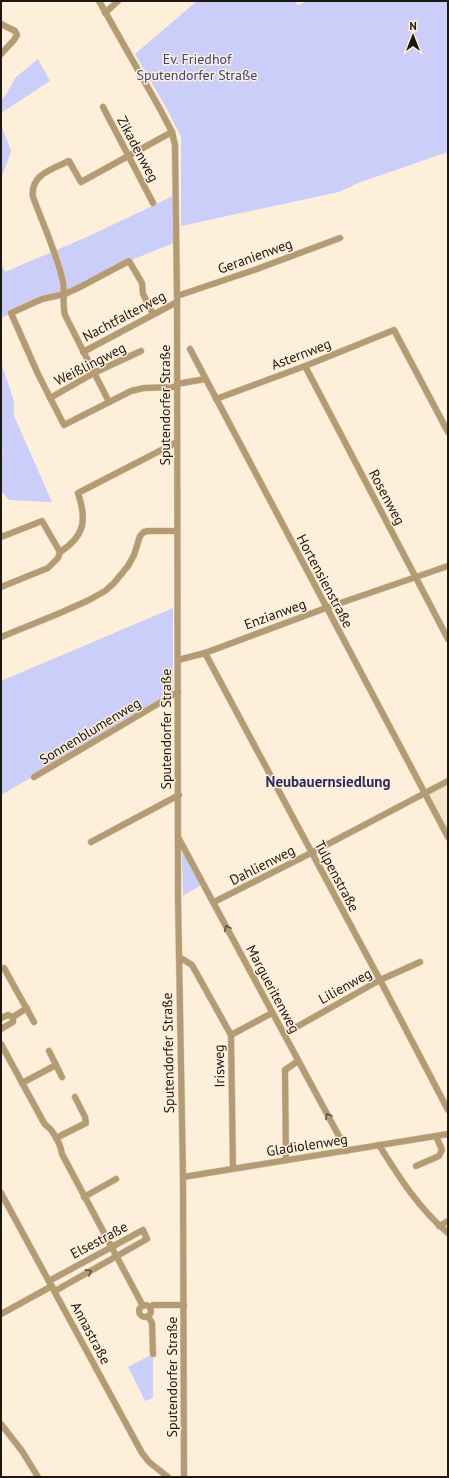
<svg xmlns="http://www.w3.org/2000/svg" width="449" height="1478" viewBox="0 0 449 1478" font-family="'PT Sans',sans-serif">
<rect width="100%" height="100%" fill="#fdefda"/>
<polygon fill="#f7e5c9" points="448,784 448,830 447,830 428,794"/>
<g fill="#cacef8">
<polygon points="197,1 296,1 297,5 308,1 448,1 448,152 358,183 339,192 181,226 181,137 167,109 135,54"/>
<polygon points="38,59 50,81 1,113 1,99 6,95 15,78"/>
<polygon points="1,125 11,151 1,179"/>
<polygon points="173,196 174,243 129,261 105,274 1,318 1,263 5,272 87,237"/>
<polygon points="1,362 14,401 14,416 52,502 9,500 1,491 1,456 3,455 1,450"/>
<polygon points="173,608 173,695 1,795 1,681"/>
<polygon points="183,853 184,853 201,885 183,896 182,854"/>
<polygon points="153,1354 153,1398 145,1401 128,1367"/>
</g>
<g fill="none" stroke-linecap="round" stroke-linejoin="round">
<g stroke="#d9cdba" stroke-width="7">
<g id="street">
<polyline points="99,1 160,109 172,132 175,145 177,296 178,898 183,1177 184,1477"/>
<polyline points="105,13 118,1"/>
<polyline points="1,24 15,31 17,35 14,40 1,54"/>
<polyline points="103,107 153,203"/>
<polyline points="177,296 257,269 340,238"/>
<polyline points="153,314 143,294 142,283 129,261 80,287 65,294 42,299 11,313 38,374 64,425 131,391 144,388 177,387"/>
<polyline points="190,349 448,837"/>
<polyline points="83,352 177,302"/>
<polyline points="305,366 448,639"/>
<polyline points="177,384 205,379"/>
<polyline points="50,398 94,373 141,351"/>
<polyline points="216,399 305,366 394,330 448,432"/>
<path d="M109 402 65 315C62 304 65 293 63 282 57 254 43 224 33 197 30 175 52 169 69 161L81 182 172 132"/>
<polyline points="1,537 42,521 60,552"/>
<path d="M1 587 48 568 58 558 60 552C85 536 87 520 78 493L177 442"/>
<polyline points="1,637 60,613 89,600 105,591 114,583 128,566 134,555 140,536 144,532 148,531 177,531"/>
<polyline points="205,653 380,980 448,1110"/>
<polyline points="178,660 205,653 326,608 448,566"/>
<polyline points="34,777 178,692"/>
<polyline points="179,839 347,1151"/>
<polyline points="91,842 179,795"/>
<polyline points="214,902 311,853 448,781"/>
<polyline points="179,957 192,965 231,1035 233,1168"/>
<polyline points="4,968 34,1022"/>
<polyline points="13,1017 27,1008"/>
<polyline points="1,1018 8,1015 13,1017 13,1022 1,1029"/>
<polyline points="284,1034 380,980 420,962"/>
<polyline points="231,1035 272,1013"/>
<path d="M1 1044 44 1123C46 1126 49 1127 51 1130 56 1136 61 1146 62 1154L143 1306"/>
<polyline points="49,1051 62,1077"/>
<polyline points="22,1083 56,1065"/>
<polyline points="56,1138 86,1123 85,1117 75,1097"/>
<path d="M379 1145C399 1177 419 1209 448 1233"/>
<polyline points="286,1160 285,1070 298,1061"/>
<polyline points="416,1166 439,1156 442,1150 436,1136"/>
<polyline points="183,1177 448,1134"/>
<polyline points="1,1193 142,1453 149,1462 168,1477"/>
<polyline points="84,1197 116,1179"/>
<polyline points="439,1226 448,1221"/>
<polyline points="49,1281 143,1230 147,1239 55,1291"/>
<circle cx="145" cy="1311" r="6"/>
<polyline points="150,1308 153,1305 184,1305"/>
<polyline points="1,1314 52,1286"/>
<polyline points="148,1316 152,1323 153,1354"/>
<polyline points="1,1424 22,1451 38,1477"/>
</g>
</g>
<use href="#street" stroke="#b59b74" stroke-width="6"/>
</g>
<defs><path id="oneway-chevron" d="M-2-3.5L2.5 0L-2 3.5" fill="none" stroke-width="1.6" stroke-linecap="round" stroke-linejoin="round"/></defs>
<g stroke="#61533e">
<use href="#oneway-chevron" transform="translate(227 928) rotate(-118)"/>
<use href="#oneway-chevron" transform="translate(328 1116) rotate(-119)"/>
<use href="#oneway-chevron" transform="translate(89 1272) rotate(-29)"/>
</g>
<g text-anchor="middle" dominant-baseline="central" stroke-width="3" stroke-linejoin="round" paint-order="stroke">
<g font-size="14" fill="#414182" stroke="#fdefda">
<text x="197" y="59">Ev. Friedhof<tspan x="197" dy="16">Sputendorfer Straße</tspan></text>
</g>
<g font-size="14" fill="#1d1811" stroke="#fdefda">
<text transform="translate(138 149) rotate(62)">Zikadenweg</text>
<text transform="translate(255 256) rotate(-20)">Geranienweg</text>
<text transform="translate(124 316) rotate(-28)">Nachtfalterweg</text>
<text transform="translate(301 354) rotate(-21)">Asternweg</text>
<text transform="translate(90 364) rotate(-27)">Weißlingweg</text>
<text transform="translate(165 405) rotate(-90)">Sputendorfer Straße</text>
<text transform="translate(387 497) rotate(62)">Rosenweg</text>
<text transform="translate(325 581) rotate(62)">Hortensienstraße</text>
<text transform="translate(275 614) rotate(-20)">Enzianweg</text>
<text transform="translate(166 729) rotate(-90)">Sputendorfer Straße</text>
<text transform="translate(90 731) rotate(-31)">Sonnenblumenweg</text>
<text transform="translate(262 865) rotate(-27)">Dahlienweg</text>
<text transform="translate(337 876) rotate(62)">Tulpenstraße</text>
<text transform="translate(345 986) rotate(-29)">Lilienweg</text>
<text transform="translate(273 989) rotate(62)">Margueritenweg</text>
<text transform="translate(168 1053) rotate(-91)">Sputendorfer Straße</text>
<text transform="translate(219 1066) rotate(-91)">Irisweg</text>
<text transform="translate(307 1145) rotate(-9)">Gladiolenweg</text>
<text transform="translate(99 1240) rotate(-28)">Elsestraße</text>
<text transform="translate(91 1333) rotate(62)">Annastraße</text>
<text transform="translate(172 1377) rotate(-90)">Sputendorfer Straße</text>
</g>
<g font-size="15" font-weight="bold" fill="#2d2a65" stroke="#fdefda">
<text x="328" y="781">Neubauernsiedlung</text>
</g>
</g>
<rect width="449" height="1478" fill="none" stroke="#1d1811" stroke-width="4"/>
<g transform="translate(413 36)" stroke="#fdefda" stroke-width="3" paint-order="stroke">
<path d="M0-3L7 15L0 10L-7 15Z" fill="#1d1811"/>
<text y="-6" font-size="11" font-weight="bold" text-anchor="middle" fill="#1d1811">N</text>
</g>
</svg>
